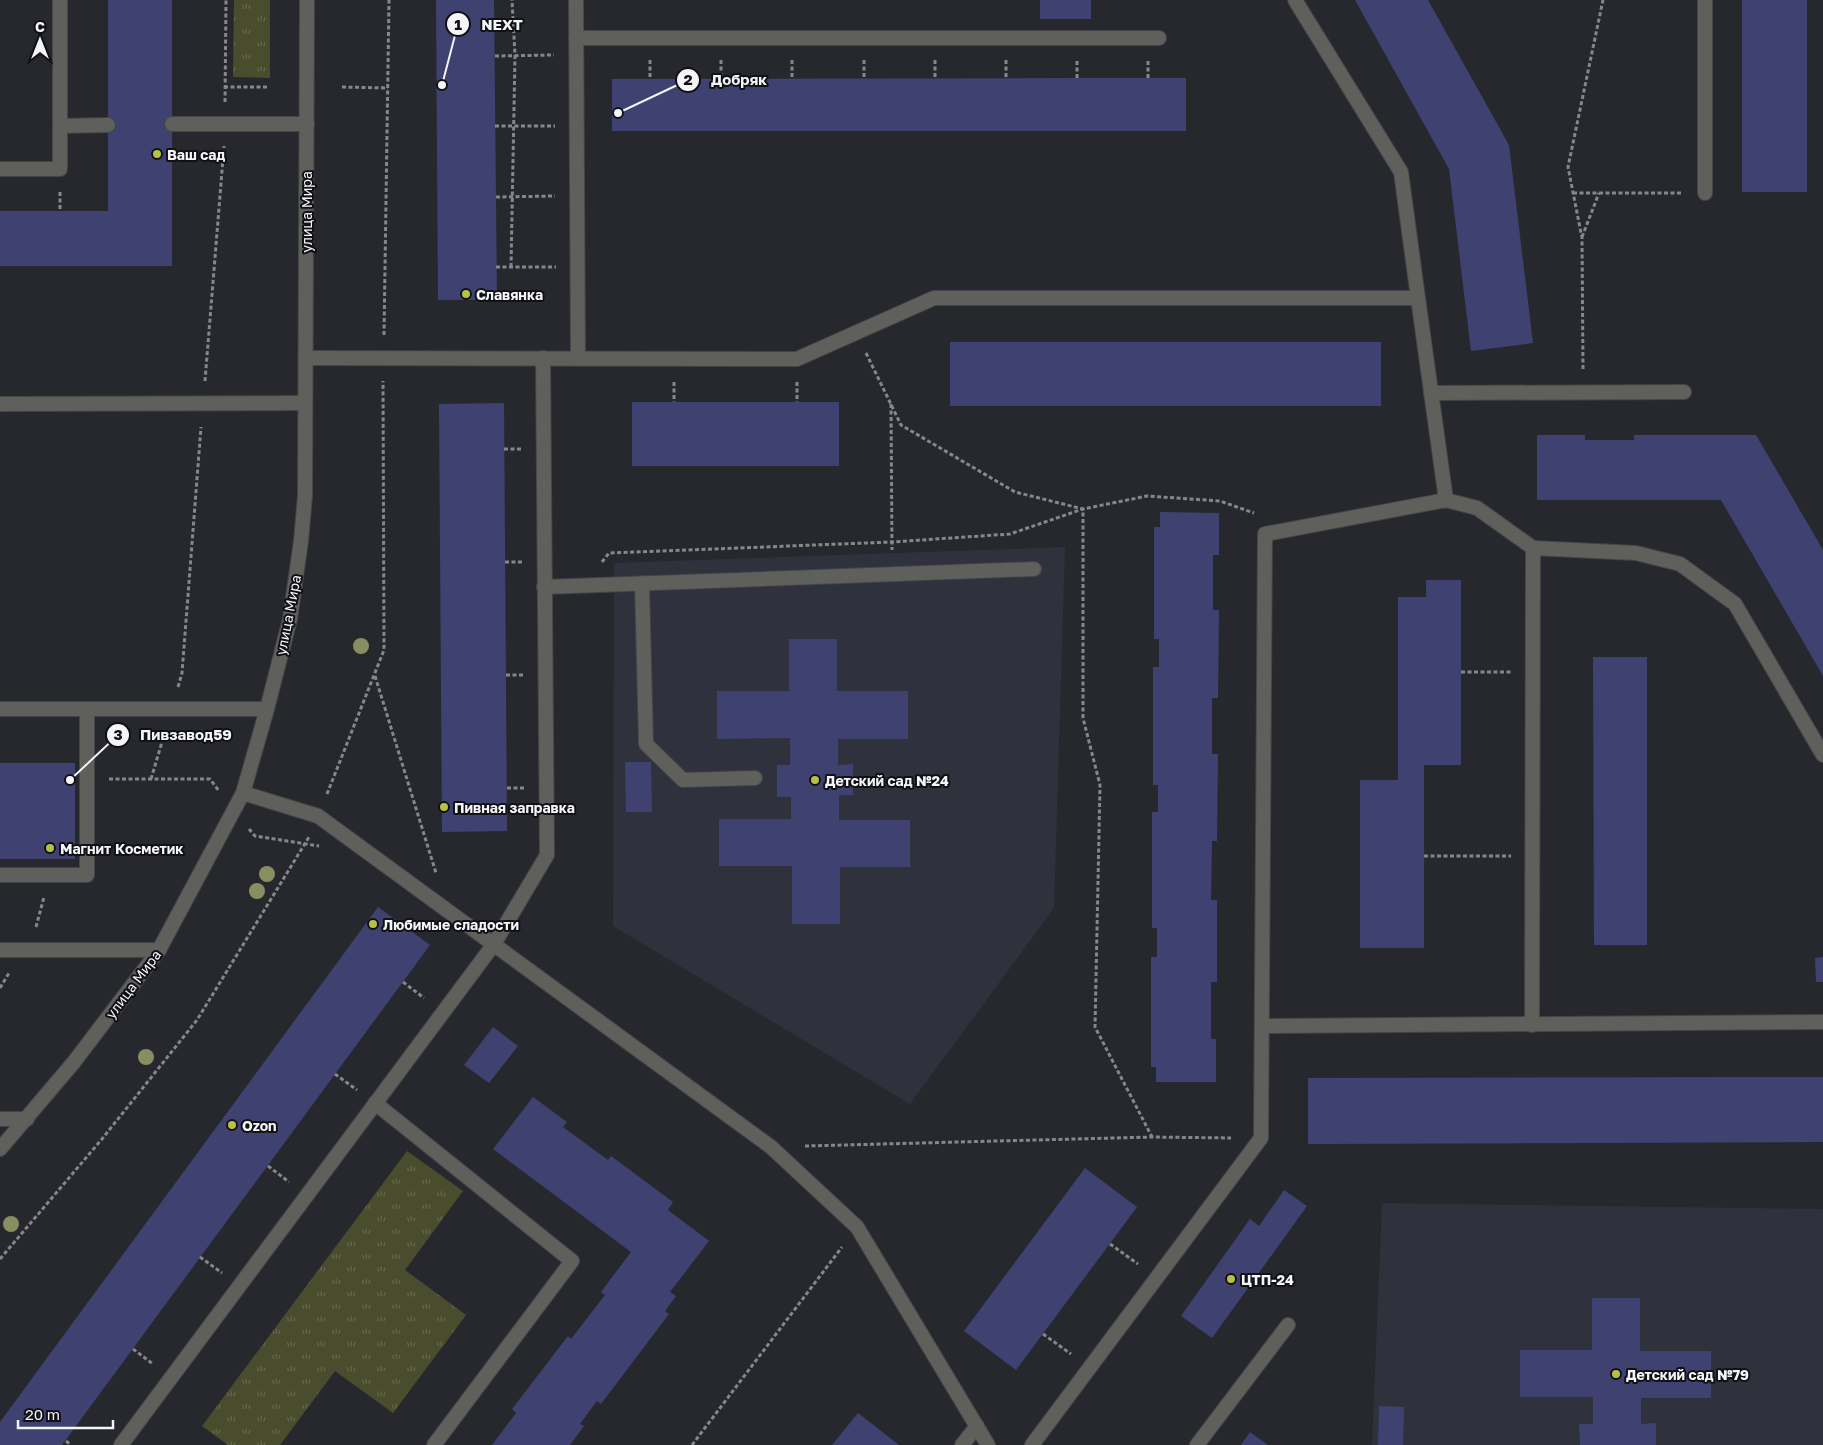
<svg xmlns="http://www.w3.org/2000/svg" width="1823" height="1445" viewBox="0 0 1823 1445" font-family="'Golos Text',sans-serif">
<defs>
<pattern id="grass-tufts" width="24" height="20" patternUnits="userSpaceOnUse" patternTransform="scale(1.25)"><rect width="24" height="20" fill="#4a4d2d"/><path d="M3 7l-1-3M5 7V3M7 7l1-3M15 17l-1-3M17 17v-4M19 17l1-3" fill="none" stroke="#65674c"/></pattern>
</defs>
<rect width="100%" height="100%" fill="#27282e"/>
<g fill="#2f313d">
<polygon points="1065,547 1054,908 910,1104 613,926 614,563"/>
<polygon points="1382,1203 1823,1209 1823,1445 1372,1445"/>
</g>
<g fill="url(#grass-tufts)">
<polygon points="234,0 270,0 270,78 233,77"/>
<polygon points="407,1151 463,1191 405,1270 466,1315 393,1413 335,1371 280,1445 228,1445 202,1426"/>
</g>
<g fill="#3f4271">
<polygon points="108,0 172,0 172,266 0,266 0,211 108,211"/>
<polygon points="436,0 494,0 497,300 438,300"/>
<rect x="1040" y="0" width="51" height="19"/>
<polygon points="1355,0 1428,0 1509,145 1533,343 1471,351 1449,169"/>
<rect x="1742" y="0" width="65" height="192"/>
<polygon points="1077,78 1186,78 1186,131 612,131 612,79"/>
<rect x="950" y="342" width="431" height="64"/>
<rect x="632" y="402" width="207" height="64"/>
<polygon points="504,403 507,831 442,832 439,404"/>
<polygon points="1537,435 1585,435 1585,440 1634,440 1634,435 1756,435 1823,550 1823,676 1721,500 1537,500"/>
<polygon points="1160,512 1219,513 1219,555 1213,555 1213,610 1219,610 1218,698 1212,698 1212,754 1218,754 1217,841 1212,841 1211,900 1217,900 1217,982 1211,982 1211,1039 1216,1039 1216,1082 1156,1082 1156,1067 1151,1067 1151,957 1157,957 1157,928 1152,928 1152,812 1158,812 1158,785 1153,785 1153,667 1159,667 1159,639 1154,639 1154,527 1160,527"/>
<polygon points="1426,580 1461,580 1461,765 1424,765 1424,948 1360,948 1360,780 1398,780 1398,597 1426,597"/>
<polygon points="789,639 837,639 837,691 908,691 908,739 838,739 838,765 853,764 853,795 839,795 839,820 910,820 910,867 840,867 840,924 792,924 792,866 719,866 719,819 791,819 791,797 777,797 777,765 790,765 790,738 717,739 717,691 789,691"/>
<polygon points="1593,657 1647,657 1647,945 1594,945"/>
<polygon points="625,762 651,762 652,812 626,812"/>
<rect x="0" y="763" width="75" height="96"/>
<polygon points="378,907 430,945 62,1445 0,1445 0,1422"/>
<polygon points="1823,957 1823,982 1816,982 1815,958"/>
<polygon points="493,1027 518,1046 489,1083 464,1065"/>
<polygon points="1823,1077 1823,1142 1308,1144 1308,1078"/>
<polygon points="533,1097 567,1122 563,1127 608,1160 611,1156 673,1202 668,1210 709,1241 670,1292 676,1296 665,1311 669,1314 601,1404 597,1401 580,1424 584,1426 570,1445 492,1445 516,1413 512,1409 568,1336 571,1339 605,1295 601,1292 631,1252 493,1149"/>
<polygon points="1085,1168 1137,1207 1016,1370 964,1331"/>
<polygon points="1284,1190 1307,1206 1212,1338 1181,1316 1250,1219 1259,1226"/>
<polygon points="1592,1298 1640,1298 1640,1351 1711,1351 1711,1398 1641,1398 1641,1424 1656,1423 1656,1445 1580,1445 1579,1424 1593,1424 1593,1397 1520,1397 1520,1350 1592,1350"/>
<polygon points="1379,1406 1404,1407 1403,1445 1378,1445"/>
<polygon points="858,1413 899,1445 832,1445"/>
<polygon points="1250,1432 1268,1445 1241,1445"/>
</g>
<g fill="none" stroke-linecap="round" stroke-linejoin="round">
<g stroke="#44454a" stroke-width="16">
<g id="service">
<polyline points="60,0 60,126 108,125"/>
<polyline points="576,0 578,358"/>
<polyline points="1295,0 1401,172 1418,298"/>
<polyline points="1705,0 1705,193"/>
<polyline points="576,38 1159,38"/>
<polyline points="172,124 307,124"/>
<polyline points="0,169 60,169 60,126"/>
<polyline points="306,358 797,359 934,298 1418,298 1446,500"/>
<polyline points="1431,393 1684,392"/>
<polyline points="0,404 305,403"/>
<polyline points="1533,548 1636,553 1680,564 1735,604 1823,755"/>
<polyline points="642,583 646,744 683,780 755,778"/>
<polyline points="544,587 1034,569"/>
<polyline points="0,709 267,709"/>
<polyline points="0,875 87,875 87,709"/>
<polyline points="0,950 159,950"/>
<polyline points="1263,1026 1823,1022"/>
<polyline points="375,1103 572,1261 434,1445"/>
<polyline points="0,1119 27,1119"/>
<polyline points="121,1445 494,944 547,855 543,358"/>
<polyline points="962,1445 977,1426"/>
<polyline points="1032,1445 1261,1138 1265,534 1446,500 1477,508 1533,548 1532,1025"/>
<polyline points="1197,1445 1288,1325"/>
</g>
</g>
<g stroke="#44454a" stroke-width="16">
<polyline id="minor" points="243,793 318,816 771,1147 857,1227 988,1445"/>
</g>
<g stroke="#44454a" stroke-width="16">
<polyline id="tertiary" points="0,1149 74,1062 159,950 243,793 267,709 290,619 301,541 305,496 307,0"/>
</g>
<g stroke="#86878c" stroke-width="3" stroke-dasharray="4 2.5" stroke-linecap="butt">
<polyline points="495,56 554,55"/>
<polyline points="650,60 650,79"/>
<polyline points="721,60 721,79"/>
<polyline points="792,60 792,79"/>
<polyline points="864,60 864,79"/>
<polyline points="935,60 935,79"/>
<polyline points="1006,60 1006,79"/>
<polyline points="1077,61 1077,78"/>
<polyline points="1148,61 1148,78"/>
<polyline points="224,87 269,87"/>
<polyline points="342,87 388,88"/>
<polyline points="225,102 226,0"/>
<polyline points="495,126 555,126"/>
<polyline points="60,192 60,211"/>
<polyline points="1573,193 1682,193"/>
<polyline points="496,197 555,196"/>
<polyline points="1582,237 1599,193"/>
<polyline points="496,267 556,267"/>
<polyline points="511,267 515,55 512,0"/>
<polyline points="384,335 389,0"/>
<polyline points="866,353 901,425 1015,492 1083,509 1083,718 1100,785 1095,1027 1152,1137"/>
<polyline points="1583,369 1582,238 1568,167 1603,0"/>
<polyline points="205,381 224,146"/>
<polyline points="674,382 674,402"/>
<polyline points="797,382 797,402"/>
<polyline points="891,404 892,550"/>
<polyline points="504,449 521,449"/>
<polyline points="505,562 522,562"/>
<polyline points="602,562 609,553 892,542 1010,534 1083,509 1147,496 1220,501 1254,513"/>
<polyline points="1461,672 1511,672"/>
<polyline points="506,675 523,675"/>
<polyline points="375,676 436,873"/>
<polyline points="178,687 182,673 201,427"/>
<polyline points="109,779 210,779 219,791"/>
<polyline points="151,779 165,732"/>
<polyline points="507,788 524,788"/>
<polyline points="327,794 384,650 383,381"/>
<polyline points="249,829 255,836 319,846"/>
<polyline points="1424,856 1511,856"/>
<polyline points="36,927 44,897"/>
<polyline points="403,982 424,998"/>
<polyline points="0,988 9,973"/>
<polyline points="335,1074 357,1090"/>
<polyline points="805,1146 1152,1137 1231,1138"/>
<polyline points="268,1166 289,1182"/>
<polyline points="1110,1244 1138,1264"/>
<polyline points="200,1257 222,1273"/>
<polyline points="0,1259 102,1139 197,1020 309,837"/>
<polyline points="1043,1334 1071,1354"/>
<polyline points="133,1349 153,1364"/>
<polyline points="66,1441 71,1445"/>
<polyline points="692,1445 842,1247"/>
</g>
<use href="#service" stroke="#5f5f5c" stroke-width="14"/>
<use href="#minor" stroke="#5f5f5c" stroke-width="14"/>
<use href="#tertiary" stroke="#5f5f5c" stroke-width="14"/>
</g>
<g fill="#888e61">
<circle cx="361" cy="646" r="8"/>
<circle cx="267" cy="874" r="8"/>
<circle cx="257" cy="891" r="8"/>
<circle cx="146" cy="1057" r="8"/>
<circle cx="11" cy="1224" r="8"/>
</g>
<g fill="#b7c148" stroke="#101114" stroke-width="2">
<circle cx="157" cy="154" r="5"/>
<circle cx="466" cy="294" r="5"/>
<circle cx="815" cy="780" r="5"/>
<circle cx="444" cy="807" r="5"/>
<circle cx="50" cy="848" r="5"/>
<circle cx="373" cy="924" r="5"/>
<circle cx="232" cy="1125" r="5"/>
<circle cx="1231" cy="1279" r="5"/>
<circle cx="1616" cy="1374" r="5"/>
</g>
<g text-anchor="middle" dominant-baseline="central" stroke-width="4" stroke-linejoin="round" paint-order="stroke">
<g font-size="14" font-weight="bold" fill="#f4f4f9" stroke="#101114" text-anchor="start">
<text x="167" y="154">Ваш сад</text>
<text x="476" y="294">Славянка</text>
<text x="825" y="780">Детский сад №24</text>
<text x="454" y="807">Пивная заправка</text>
<text x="60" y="848">Магнит Косметик</text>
<text x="383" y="924">Любимые сладости</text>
<text x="242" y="1125">Ozon</text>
<text x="1241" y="1279">ЦТП-24</text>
<text x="1626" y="1374">Детский сад №79</text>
</g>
<g font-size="14" fill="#f4f4f9" stroke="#101114">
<text transform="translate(306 212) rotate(-90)">улица Мира</text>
<text transform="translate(288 615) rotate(-79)">улица Мира</text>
<text transform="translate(133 984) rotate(-53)">улица Мира</text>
</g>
</g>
<path fill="none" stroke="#f4f4f9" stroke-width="2" d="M442 85L458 24M618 113L688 80M70 780L118 735"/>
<g fill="#f4f4f9" stroke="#101114" stroke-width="2">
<circle cx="442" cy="85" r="5"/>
<circle cx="618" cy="113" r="5"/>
<circle cx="70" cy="780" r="5"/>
<circle cx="458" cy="24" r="12"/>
<circle cx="688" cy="80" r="12"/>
<circle cx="118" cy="735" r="12"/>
</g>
<g font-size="15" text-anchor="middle" font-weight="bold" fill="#111">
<text x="458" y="30">1</text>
<text x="688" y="85">2</text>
<text x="118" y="740">3</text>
</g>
<g font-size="15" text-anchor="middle" font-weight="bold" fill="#f4f4f9" stroke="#101114" stroke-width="4" stroke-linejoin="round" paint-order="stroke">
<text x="502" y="30">NEXT</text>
<text x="739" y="85">Добряк</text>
<text x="186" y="740">Пивзавод59</text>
</g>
<g transform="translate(40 40)" stroke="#101114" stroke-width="4" paint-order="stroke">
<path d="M0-4L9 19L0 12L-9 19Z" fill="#f4f4f9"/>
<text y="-8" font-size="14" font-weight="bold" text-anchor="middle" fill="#f4f4f9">С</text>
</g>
<path d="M18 1420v8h95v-8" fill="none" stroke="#f4f4f9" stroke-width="2.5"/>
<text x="25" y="1420" font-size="15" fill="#f4f4f9" stroke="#101114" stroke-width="4" paint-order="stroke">20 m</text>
</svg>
